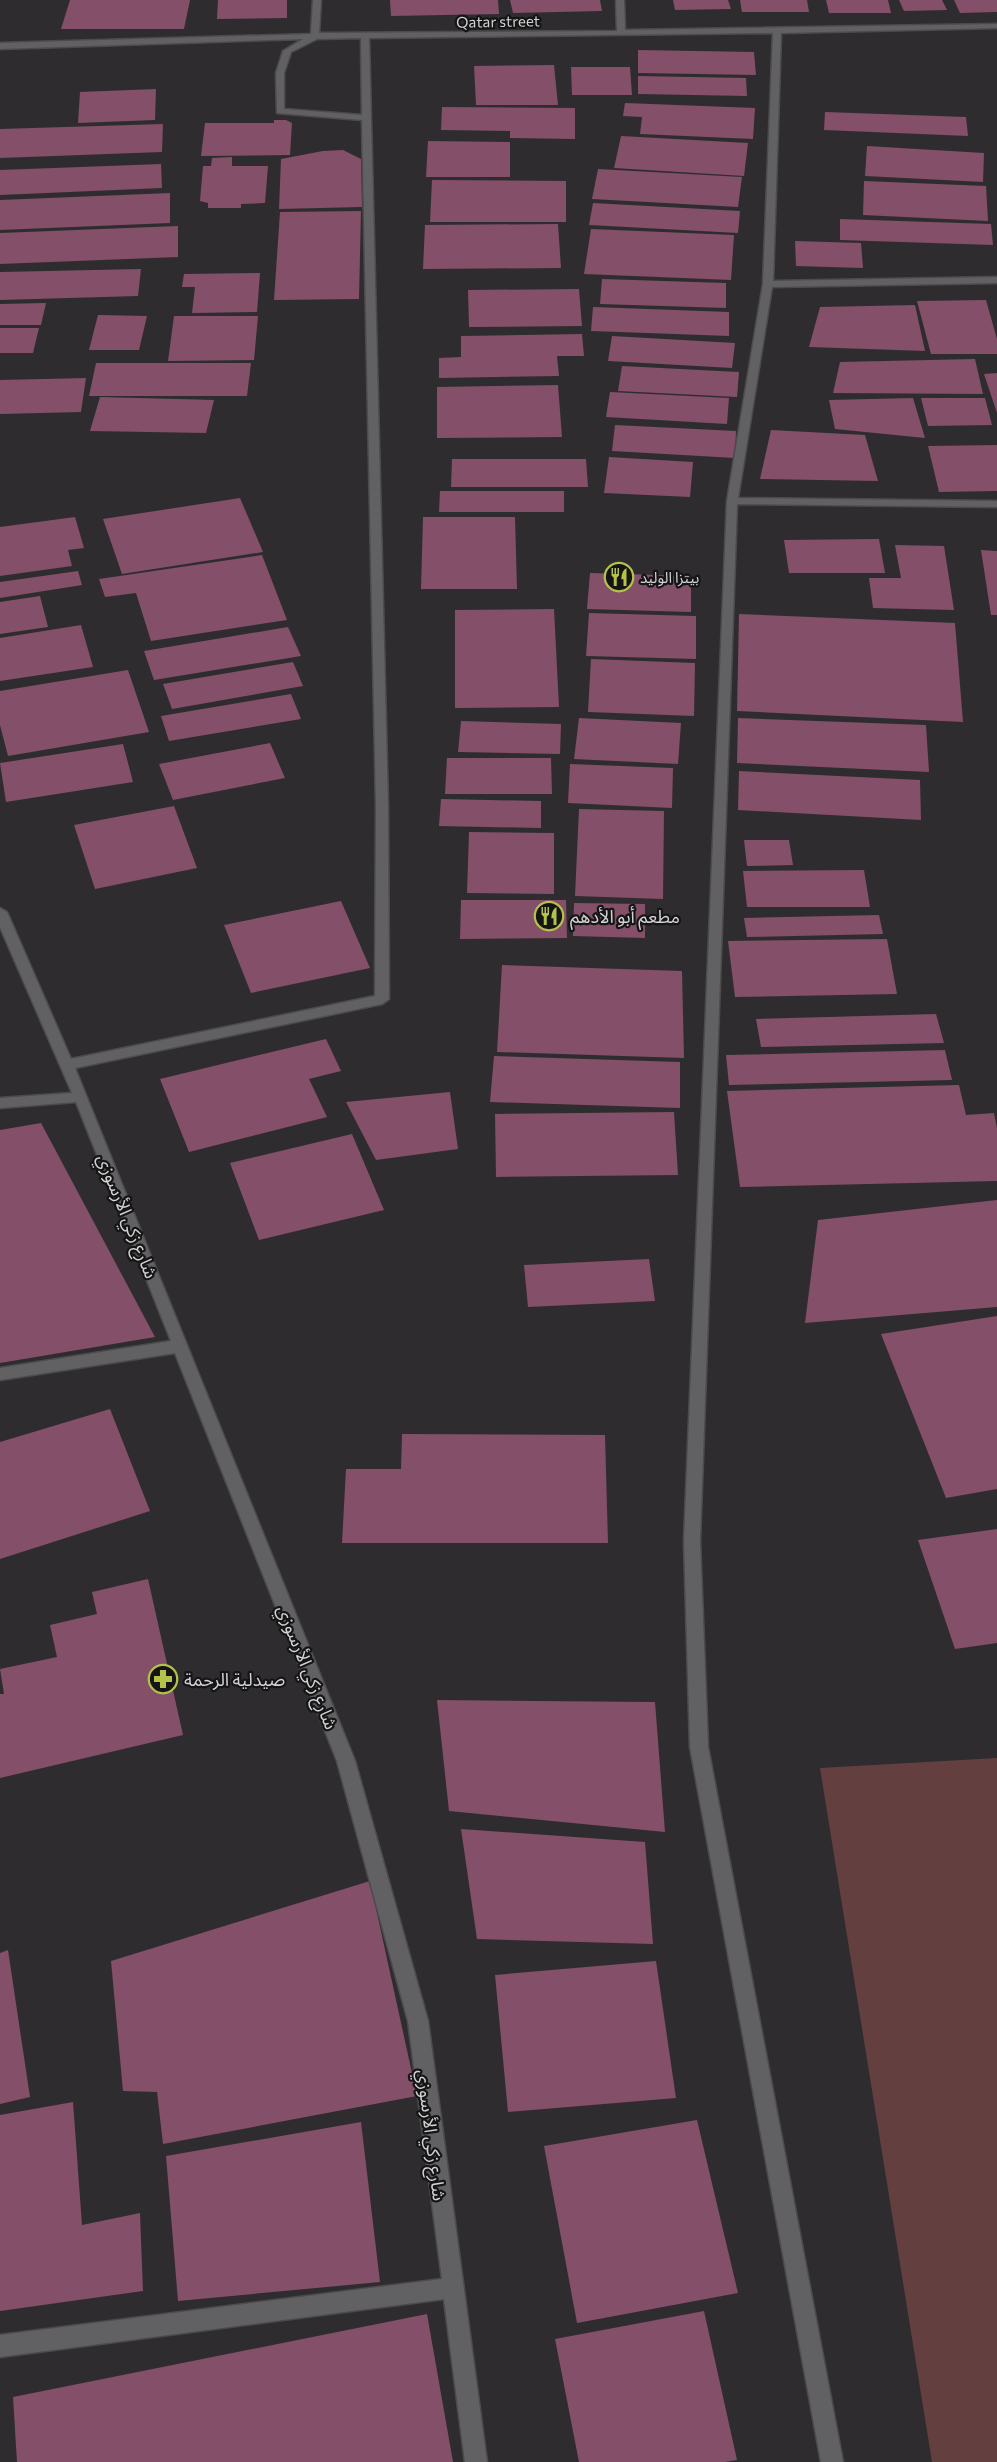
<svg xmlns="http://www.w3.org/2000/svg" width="997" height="2462" viewBox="0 0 997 2462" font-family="Commissioner,'Noto Sans Arabic',sans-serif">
<rect width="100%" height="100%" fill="#2f2c2f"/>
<polygon fill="#63403f" points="997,1758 997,2462 932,2462 820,1768"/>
<g fill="#834f69">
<polygon points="70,0 190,0 184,29 61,29"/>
<polygon points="218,0 287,0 287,18 217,19"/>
<polygon points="390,0 498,0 499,14 391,16"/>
<polygon points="510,0 600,0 602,11 513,13"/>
<polygon points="673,0 728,0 731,9 675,10"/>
<polygon points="740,0 807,0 809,12 742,12"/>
<polygon points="826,0 888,0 891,13 829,13"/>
<polygon points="899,0 942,0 947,10 904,11"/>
<polygon points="954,0 997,0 997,12 960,13"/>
<polygon points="638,50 754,52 756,75 638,73"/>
<polygon points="554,65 558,105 476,105 474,66"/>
<polygon points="571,67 630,67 632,95 572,95"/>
<polygon points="638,76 746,78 747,96 638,94"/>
<polygon points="156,89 155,120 78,123 80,92"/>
<polygon points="625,103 755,108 753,139 640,134 642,117 623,116"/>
<polygon points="442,107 575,108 575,139 510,138 510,131 441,130"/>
<polygon points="825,112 966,117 968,136 824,130"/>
<polygon points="274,120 286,120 292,123 290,155 201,156 205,123 274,123"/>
<polygon points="163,124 162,152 0,158 0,129"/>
<polygon points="621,136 748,143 744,176 614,168"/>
<polygon points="428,141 510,142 510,177 426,177"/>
<polygon points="867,146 984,153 983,182 865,176"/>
<polygon points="343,150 361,159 362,207 279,209 281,159 323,151"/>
<polygon points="232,157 232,166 268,166 265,203 241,204 241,208 208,208 208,203 200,201 203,166 211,166 212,158"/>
<polygon points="161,164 162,188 0,195 0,170"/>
<polygon points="598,169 742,177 738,207 592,199"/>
<polygon points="432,180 566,181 566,222 430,222"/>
<polygon points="864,181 986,186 988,221 863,215"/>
<polygon points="170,193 170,223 0,230 0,200"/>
<polygon points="593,203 740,211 738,233 589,225"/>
<polygon points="361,211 359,299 274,300 280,212"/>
<polygon points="840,219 991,224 993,245 840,240"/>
<polygon points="558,224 561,268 423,269 425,225"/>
<polygon points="178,226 178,257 0,264 0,233"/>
<polygon points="591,229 734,235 731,280 584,274"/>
<polygon points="795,241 861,243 863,268 796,266"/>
<polygon points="141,269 138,296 0,300 0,272"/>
<polygon points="260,273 257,312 192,313 195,287 182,287 184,274"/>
<polygon points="602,279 726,283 726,308 600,304"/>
<polygon points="579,289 582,326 469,327 468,290"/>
<polygon points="986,300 997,339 997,354 931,354 917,301"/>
<polygon points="46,303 41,325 0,325 0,304"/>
<polygon points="915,305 925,351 809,347 820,307"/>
<polygon points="593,307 729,312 729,336 591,331"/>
<polygon points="98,315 147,316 139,350 89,350"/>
<polygon points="174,316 258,316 254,360 168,361"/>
<polygon points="0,328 39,328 33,353 0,353"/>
<polygon points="582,334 584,356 557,356 559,376 439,378 439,358 461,357 461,336"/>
<polygon points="612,336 735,343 732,368 608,361"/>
<polygon points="975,359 983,394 833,393 840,362"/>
<polygon points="96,363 251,363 247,396 89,396"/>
<polygon points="622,366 739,372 737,397 618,391"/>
<polygon points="997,373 997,413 984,374"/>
<polygon points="86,378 81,412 0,414 0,380"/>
<polygon points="558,385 562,437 437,438 437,387"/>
<polygon points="610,392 729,398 727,424 606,417"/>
<polygon points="100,397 214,400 206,433 90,431"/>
<polygon points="913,398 925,438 835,429 829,400"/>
<polygon points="921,398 985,398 992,425 928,426"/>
<polygon points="615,425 736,431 735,458 612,451"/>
<polygon points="771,430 865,435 878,481 760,479"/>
<polygon points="997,445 997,491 939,492 928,446"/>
<polygon points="609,457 693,462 690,497 604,493"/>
<polygon points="452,459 586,459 588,487 451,487"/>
<polygon points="440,491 564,491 564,512 439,512"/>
<polygon points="240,498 263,552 122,574 103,519"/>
<polygon points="75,517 84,548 68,550 72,566 0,576 0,527"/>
<polygon points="423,517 515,517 517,589 421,589"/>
<polygon points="879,539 885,573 789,573 784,540"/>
<polygon points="895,545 944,546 954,610 873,608 869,578 901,578"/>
<polygon points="981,550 997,551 997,615 991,615"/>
<polygon points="262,555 287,620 151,641 136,593 105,597 99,579"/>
<polygon points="78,571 82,585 0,598 0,582"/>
<polygon points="590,573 691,576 691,612 587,609"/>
<polygon points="40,596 48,627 0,634 0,602"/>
<polygon points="554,609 559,707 455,708 455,610"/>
<polygon points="589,613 696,616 696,659 586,656"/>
<polygon points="739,614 955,623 963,722 737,711"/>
<polygon points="81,625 93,667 0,681 0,638"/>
<polygon points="288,627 301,656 154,680 144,651"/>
<polygon points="591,659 695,663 694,716 588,712"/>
<polygon points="293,662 303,686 172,709 163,684"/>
<polygon points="128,670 149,732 8,756 0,725 0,691"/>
<polygon points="291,694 301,719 169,741 161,716"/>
<polygon points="579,718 681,723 678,764 574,759"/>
<polygon points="738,718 926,725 929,772 737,763"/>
<polygon points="461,721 561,724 560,754 458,752"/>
<polygon points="270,743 285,778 173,800 159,764"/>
<polygon points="123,744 133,782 6,802 0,763"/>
<polygon points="447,758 551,758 552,794 445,794"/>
<polygon points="570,764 673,768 672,808 568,803"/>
<polygon points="739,771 920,780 921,820 738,810"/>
<polygon points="441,799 541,801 541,828 439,826"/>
<polygon points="174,806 197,868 95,889 74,825"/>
<polygon points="579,809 664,811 663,899 575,896"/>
<polygon points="469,832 554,833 554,894 467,893"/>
<polygon points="744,840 789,840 793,865 747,866"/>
<polygon points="864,870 870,907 747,907 743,871"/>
<polygon points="461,900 566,900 567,938 460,939"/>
<polygon points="341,901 370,968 251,993 224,925"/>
<polygon points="574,903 645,904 645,938 573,936"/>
<polygon points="879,915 883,934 747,937 744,918"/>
<polygon points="887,939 897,994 735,997 728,941"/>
<polygon points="502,965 682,971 684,1058 497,1052"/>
<polygon points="936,1014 944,1043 761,1047 756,1019"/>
<polygon points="326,1039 341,1071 309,1079 327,1117 189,1152 160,1079"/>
<polygon points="945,1050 952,1080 729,1085 726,1055"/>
<polygon points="494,1056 680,1062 680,1108 490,1102"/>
<polygon points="959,1085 966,1115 994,1113 997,1128 997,1181 740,1187 727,1091"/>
<polygon points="450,1092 458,1149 376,1160 346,1102"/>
<polygon points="674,1112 678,1175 496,1177 495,1114"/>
<polygon points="41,1123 155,1337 0,1363 0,1130"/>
<polygon points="352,1134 384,1210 259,1240 230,1163"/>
<polygon points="997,1200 997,1307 805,1323 818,1220"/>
<polygon points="649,1259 655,1301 528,1307 524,1265"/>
<polygon points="997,1316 997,1489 946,1498 881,1334"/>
<polygon points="110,1409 150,1511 0,1559 0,1442"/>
<polygon points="402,1434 605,1435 608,1543 342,1543 346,1469 401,1469"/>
<polygon points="997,1529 997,1643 955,1649 918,1540"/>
<polygon points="148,1579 183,1735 0,1778 0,1694 4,1694 0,1669 57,1657 50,1625 97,1614 92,1592"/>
<polygon points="437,1700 655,1702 665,1832 449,1811"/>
<polygon points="461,1829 645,1842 653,1944 477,1939"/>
<polygon points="370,1881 417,2096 163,2144 157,2092 123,2091 111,1961"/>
<polygon points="8,1950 30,2097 0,2104 0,1953"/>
<polygon points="656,1961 676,2098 508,2112 495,1975"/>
<polygon points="73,2102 82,2225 140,2213 143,2291 0,2311 0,2115"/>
<polygon points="697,2120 738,2293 577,2323 544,2146"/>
<polygon points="361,2122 380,2282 178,2301 166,2156"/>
<polygon points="704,2311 737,2460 725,2462 579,2462 555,2339"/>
<polygon points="427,2314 453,2462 17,2462 13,2397"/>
</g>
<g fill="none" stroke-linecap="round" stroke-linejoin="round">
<g stroke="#4c4a4d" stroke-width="3">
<path id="minor" d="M313 0H321L319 33 617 31 616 0H624L625 30 997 24V28L781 33 773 281 997 277V283L772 287 738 498 997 501V507L737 504 700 1541 708 1747 843 2462H821L690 1747 684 1541 727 501 763 284 773 33 369 38 388 806 389 999 382 1004 75 1068 355 1761 428 2021 487 2462H465L444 2299 0 2357V2335L442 2279 408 2021 337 1761 175 1353 0 1380V1368L171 1341 76 1102 0 1108V1098L72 1093 0 927V908L7 912 71 1059 375 996 376 806 362 120 277 113 276 73 283 51 303 39 0 49V43L311 34ZM361 38 362 115 284 109V73L291 52 317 39Z"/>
</g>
<use href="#minor" fill="#616163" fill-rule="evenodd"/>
</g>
<defs>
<g id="restaurant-ring" transform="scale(1.5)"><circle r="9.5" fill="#161516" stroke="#b4c24a" stroke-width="1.5"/><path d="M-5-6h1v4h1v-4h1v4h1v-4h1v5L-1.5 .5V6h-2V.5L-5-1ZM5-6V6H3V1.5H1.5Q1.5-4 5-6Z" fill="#b4c24a"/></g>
<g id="pharmacy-ring" transform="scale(1.5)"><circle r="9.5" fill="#161516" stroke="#b4c24a" stroke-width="1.5"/><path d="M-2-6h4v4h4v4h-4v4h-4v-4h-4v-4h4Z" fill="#b4c24a"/></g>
</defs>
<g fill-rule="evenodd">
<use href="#restaurant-ring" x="619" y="577"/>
<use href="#restaurant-ring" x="549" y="916"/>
<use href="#pharmacy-ring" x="163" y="1679"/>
</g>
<g text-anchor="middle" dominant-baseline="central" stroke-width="4.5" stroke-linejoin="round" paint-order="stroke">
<g font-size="15" fill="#d2d1d3" stroke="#161516">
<text transform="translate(498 21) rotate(-1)">Qatar street</text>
</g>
<g font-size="15" fill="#d2d1d3" stroke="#161516" text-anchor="start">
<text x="640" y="577">بيتزا الوليد</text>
</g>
<g font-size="18" fill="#d2d1d3" stroke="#161516" text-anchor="start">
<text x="570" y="916">مطعم أبو الأدهم</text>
<text x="184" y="1679">صيدلية الرحمة</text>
</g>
<g font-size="18" fill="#d2d1d3" stroke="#161516">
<text transform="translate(128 1216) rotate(68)">شارع زكي الأرسوزي</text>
<text transform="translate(308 1667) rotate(68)">شارع زكي الأرسوزي</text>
<text transform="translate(432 2135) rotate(83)">شارع زكي الأرسوزي</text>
</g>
</g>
</svg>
